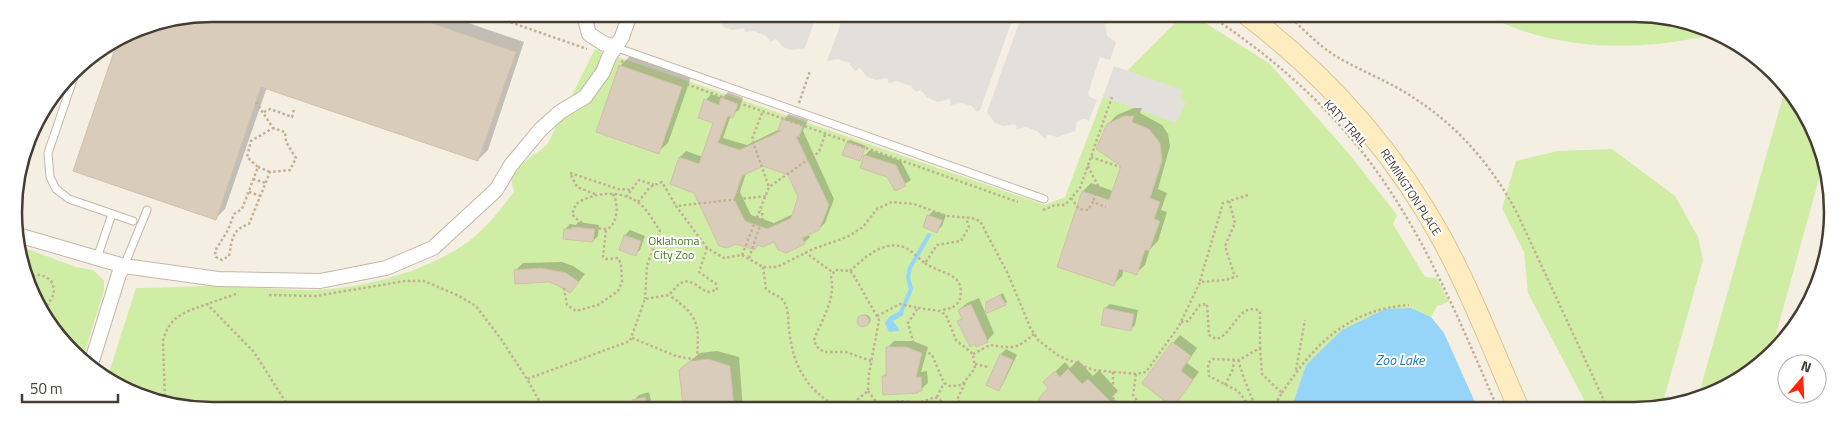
<svg xmlns="http://www.w3.org/2000/svg" width="1847" height="424" viewBox="0 0 1847 424" font-family="'Titillium Web',sans-serif">
<rect width="100%" height="100%" fill="#f4eee3"/>
<g fill="#d0eda6">
<path d="M1183 15H1193L1270 64 1350 155 1397 215 1393 224 1425 277 1437 278 1449 302 1437 306 1431 317 1411 308 1306 365 1291 409H186L113 384 107 379 136 288C164 288 192 286 220 286 251 287 283 290 314 290 364 288 420 273 462 246 483 233 499 211 514 192L511 179 516 168 547 145 595 49 1045 205 1065 197 1104 94Z"/>
<path d="M1485 15H1661L1715 34C1638 52 1557 52 1485 15Z"/>
<polygon points="1786,86 1792,92 1825,157 1770,356 1722,390 1698,397"/>
<polygon points="1612,149 1675,196 1698,237 1703,260 1661,409 1589,409 1528,293 1524,252 1502,208 1516,161 1558,151"/>
<polygon points="19,246 76,267 93,270 104,281 104,290 83,358 55,333 21,264"/>
</g>
<g fill="#e3e0dc">
<polygon points="707,14 817,14 805,48 792,50 783,47 776,39 771,42 766,36 754,31 745,32 744,28 732,30 724,27 716,17 712,20"/>
<polygon points="844,15 1014,15 980,110 977,112 972,106 961,103 951,105 950,99 938,102 928,98 920,90 916,92 911,86 897,81 889,83 887,78 876,80 867,77 860,68 855,71 849,63 838,59 827,61"/>
<polygon points="1022,15 1104,15 1107,36 1116,42 1110,60 1100,57 1088,93 1090,97 1097,100 1089,121 1084,119 1077,121 1075,131 1057,137 1047,134 1045,139 1037,131 1026,127 1017,129 1015,124 1003,126 995,123 987,112"/>
<polygon points="1114,66 1183,90 1180,99 1186,103 1176,123 1103,97"/>
</g>
<g fill="#97d5f8">
<polygon points="900,308 904,308 903,315 893,321 899,329 898,331 889,332 885,323 889,317 900,311"/>
<polygon points="1411,308 1431,317 1444,333 1478,409 1291,409 1306,365 1342,330 1385,309"/>
</g>
<g fill="#0003" fill-rule="evenodd">
<polygon points="212,14 442,14 524,42 488,150 478,160 267,87 225,209 215,219 119,39 136,29"/>
<polygon points="630,56 691,77 668,143 658,152 597,131 621,65"/>
<path d="M728 92 743 98 739 110 731 115 723 138 747 145 780 129 783 120 789 114 808 120 803 131 834 199 825 223 819 229 808 234 810 237 804 243 775 240 759 244 755 249 695 192 671 183 680 157 686 151 703 157 715 123 706 100 711 94 722 98ZM763 165 789 174 799 197 793 214 774 223 751 215 740 192 746 173Z"/>
<polygon points="1134,108 1142,108 1140,113 1162,125 1168,134 1170,146 1158,189 1167,193 1161,210 1167,212 1158,241 1150,249 1145,265 1136,273 1124,269 1122,276 1114,284 1083,191 1091,183 1113,191 1122,165 1108,124 1117,115"/>
<polygon points="850,140 866,146 859,160 848,142"/>
<polygon points="870,150 901,161 911,180 895,190 888,176 861,167 865,155"/>
<polygon points="933,211 946,215 942,226 937,231 928,216"/>
<polygon points="578,222 599,225 598,236 593,241 565,229 570,224 576,225"/>
<polygon points="630,230 645,236 640,250 635,255 620,249 625,235"/>
<polygon points="562,262 573,266 585,274 577,284 558,283 515,271 523,263"/>
<polygon points="1003,293 1007,302 1005,304 987,302"/>
<polygon points="979,298 994,333 987,341 958,321 963,317 959,310 967,303"/>
<polygon points="1110,304 1138,310 1135,325 1130,330 1105,308"/>
<circle cx="865" cy="320" r="5.5"/>
<polygon points="1180,335 1197,348 1187,363 1199,372 1173,406 1173,343"/>
<polygon points="894,341 913,341 928,347 921,372 927,371 928,383 918,392 883,377 887,372 888,347"/>
<polygon points="1006,349 1017,355 1003,384 999,389 988,384 1001,354"/>
<polygon points="717,351 739,357 743,409 696,409 690,361 700,353"/>
<polygon points="1078,360 1093,376 1099,370 1118,391 1112,397 1124,409 1045,409 1050,387 1045,382 1065,362 1070,368"/>
<polygon points="649,392 653,409 636,409 634,400 639,395"/>
<polygon points="779,403 786,406 788,409 773,409"/>
</g>
<g fill="none" stroke-linecap="round" stroke-linejoin="round">
<polyline stroke="#97d5f8" stroke-width="4" points="903,308 911,289 908,277 910,268 929,235"/>
</g>
<g fill="#d9ccba" stroke="#d2c0aa" fill-rule="evenodd">
<polygon points="212,14 405,14 516,52 478,161 261,87 216,220 73,171 118,40 136,29"/>
<polygon points="619,65 682,87 659,154 596,132"/>
<path d="M721 97 738 104 733 118 728 116 718 143 740 150 781 131 778 130 782 119 803 126 799 137 796 136 829 205 819 230 802 238 805 244 786 253 778 250 774 242 763 247 757 245 755 250 736 244 727 248 719 246 694 193 670 184 679 157 699 164 713 123 698 118 704 99 719 105ZM763 166 788 175 798 197 791 218 767 229 745 221 734 199 742 176Z"/>
<polygon points="1124,116 1134,116 1132,122 1149,129 1160,143 1162,161 1150,198 1160,202 1154,219 1160,221 1149,251 1145,250 1137,275 1119,269 1114,286 1057,267 1082,191 1109,200 1121,166 1096,149 1107,124"/>
<polygon points="847,142 865,148 860,161 842,155"/>
<polygon points="864,155 896,165 906,186 895,191 887,177 860,168"/>
<polygon points="927,215 942,220 937,233 923,227"/>
<polygon points="572,227 595,229 593,242 563,239 564,229 572,229"/>
<polygon points="624,235 641,241 636,256 619,250"/>
<polygon points="541,268 566,273 579,282 570,293 557,285 549,282 515,284 514,270"/>
<polygon points="1000,295 1006,305 985,314 986,302"/>
<polygon points="971,304 988,342 976,347 975,344 970,347 957,321 962,319 958,310"/>
<polygon points="1104,308 1134,314 1131,331 1101,325"/>
<circle cx="863" cy="321" r="6"/>
<polygon points="1172,342 1191,356 1181,371 1193,380 1173,408 1142,383"/>
<polygon points="886,347 906,347 922,353 916,377 921,377 922,391 918,391 918,393 883,395 882,376 886,376"/>
<polygon points="1000,354 1013,360 999,391 986,385"/>
<polygon points="708,359 730,366 734,407 692,409 683,405 679,370 690,361"/>
<polygon points="1068,369 1082,384 1088,379 1110,401 1102,409 1048,409 1038,399 1048,388 1043,382 1055,371 1060,377"/>
<polygon points="645,397 648,409 634,409 632,400"/>
</g>
<g fill="none" stroke-linecap="round" stroke-linejoin="round">
<g stroke="#c3b8a7" stroke-width="9">
<g id="service">
<polyline points="615,47 1044,199"/>
<polyline points="77,68 48,153 50,177 56,189 69,199 133,221"/>
<polyline points="97,258 112,214"/>
<polyline points="124,266 147,210"/>
</g>
</g>
<g stroke="#c3b8a7" stroke-width="16">
<g id="minor">
<polyline points="588,14 586,23 589,34 603,43 615,47"/>
<polyline points="18,235 124,266 218,279 320,281 386,268 433,248 496,190 511,165 540,130 560,112 585,97 603,72 609,57 622,37 630,14"/>
<polyline points="91,364 119,274 124,266"/>
</g>
</g>
<g stroke="#dbc48f" stroke-width="22">
<path id="secondary" d="M1247 15C1327 76 1394 151 1442 239 1472 294 1494 352 1519 409"/>
</g>
<g stroke="#c3b094" stroke-width="2.5" stroke-dasharray="2.5 2.5" stroke-linecap="butt">
<polyline points="487,14 587,49"/>
<path d="M1209 15C1272 56 1331 108 1375 169 1428 242 1462 327 1498 409"/>
<path d="M1288 15C1303 29 1317 44 1334 55 1360 71 1389 81 1414 98 1459 127 1492 166 1517 213L1608 409"/>
<polyline points="621,61 1018,202"/>
<path d="M256 102 273 128 251 141 247 157 258 167 242 209 234 214 228 230 215 251 216 257 222 260 229 256C232 240 232 229 249 224L270 172 290 170 296 158 286 142 285 132 273 128"/>
<polyline points="799,103 810,71"/>
<polyline points="264,112 270,109 292,117 294,109"/>
<polyline points="762,113 752,139 769,187"/>
<polyline points="1091,157 1120,167"/>
<polyline points="1088,166 1098,186 1093,202"/>
<polyline points="258,167 270,172"/>
<polyline points="253,179 266,183"/>
<polyline points="249,192 261,196"/>
<polyline points="595,194 577,187 570,173 618,189 632,190"/>
<path d="M613 194C619 204 618 222 608 229 595 229 580 225 572 214L576 204C594 192 620 189 639 203 647 209 654 222 660 231L647 265 645 299"/>
<polyline points="626,197 639,180 654,185"/>
<polyline points="1071,198 1079,209 1088,210 1093,202 1106,207"/>
<polyline points="1229,201 1235,223 1225,246 1235,277"/>
<polyline points="638,202 650,187 662,182 676,206"/>
<polyline points="1043,210 1055,205 1065,205 1080,188 1112,97"/>
<polyline points="707,248 676,206 767,196"/>
<polyline points="805,252 832,272"/>
<polyline points="742,255 769,187 819,152 825,135"/>
<polyline points="749,258 763,217 761,210"/>
<path d="M925 263C941 275 968 272 959 302L952 308 942 310"/>
<path d="M763 267 766 289C771 294 778 295 782 299 789 306 788 320 789 329 793 367 807 391 841 409"/>
<path d="M850 271C864 258 885 238 906 248 913 252 919 259 925 263L937 245 961 241 969 227 966 218"/>
<path d="M28 278C37 272 47 275 53 284L54 294 44 311"/>
<polyline points="1200,281 1223,203 1248,195"/>
<polyline points="564,288 567,305 576,311 598,305 618,291 622,282 621,264 618,258 606,259 603,257 606,229"/>
<polyline points="236,294 207,304 254,352 290,409"/>
<polyline points="269,295 316,296 405,281 424,281 457,295 476,306 501,339 527,379"/>
<polygon points="918,308 940,311 946,315 956,340 973,354 975,368 962,385 950,386 944,383 932,355 913,342 908,323"/>
<polyline points="877,316 900,304 918,308"/>
<path d="M1181 322 1188 321 1200 305 1207 304 1209 335 1216 339C1234 335 1238 301 1260 311V348L1239 360 1213 359 1208 363 1209 376 1238 391 1252 409"/>
<path d="M632 338 676 356 697 360C699 324 700 317 669 295"/>
<polyline points="1260,348 1262,374 1282,393 1272,409"/>
<path d="M973 354 990 345C1012 348 1016 350 1034 334"/>
<path d="M1239 360C1238 366 1253 400 1256 409"/>
<polyline points="975,364 988,367"/>
<polyline points="1296,370 1305,320"/>
<polyline points="1113,372 1113,398 1121,409"/>
<polyline points="1136,374 1133,395 1143,409"/>
<polyline points="965,383 957,400 968,409"/>
<polyline points="1225,385 1233,369 1234,360"/>
<polyline points="868,391 878,404 887,404 899,401 919,403 935,397 940,400 947,409"/>
<path d="M1282 393C1314 344 1349 309 1409 305"/>
<polyline points="937,397 944,383"/>
<path d="M165 401 163 341C169 316 185 312 207 304"/>
<polyline points="544,409 527,379 630,341 645,299 669,295 679,284 685,281 693,283 707,292 717,290 716,284 699,272 707,248 724,258 742,255 763,267 777,267 813,249 847,237 863,227 877,209 892,202 914,204 947,216 972,218 980,221 1008,274 1030,327 1038,340 1059,356 1093,370 1136,374 1146,372 1179,326 1200,282 1225,280 1238,276"/>
<path d="M853 409 858 399 868 391 869 374 879 320 853 274 850 271 835 270 831 277C836 299 822 319 814 340L816 346 824 352H846L871 361"/>
</g>
<use href="#service" stroke="#fff" stroke-width="7"/>
<use href="#minor" stroke="#fff" stroke-width="14"/>
<use href="#secondary" stroke="#ffedc1" stroke-width="20"/>
</g>
<g text-anchor="middle" dominant-baseline="central" stroke-width="4" stroke-linejoin="round" paint-order="stroke">
<g font-size="12" fill="#463d32" stroke="#fff">
<text transform="translate(1346 123) rotate(48)">KATY TRAIL</text>
<text transform="translate(1411 192) rotate(57)">REMINGTON PLACE</text>
</g>
<g font-size="12" fill="#477d20" stroke="#fff">
<text x="674" y="240">Oklahoma<tspan x="674" dy="14">City Zoo</tspan></text>
</g>
<g font-size="14" font-style="italic" fill="#207bb4" stroke="#fff">
<text x="1400" y="359">Zoo Lake</text>
</g>
</g>
<path d="M0 0H1847V424H0ZM212 22H1634A190 190 0 0 1 1824 212V212A190 190 0 0 1 1634 402H212A190 190 0 0 1 22 212V212A190 190 0 0 1 212 22Z" fill="#fff" fill-rule="evenodd"/>
<path fill="none" stroke="#463d32" stroke-width="2.5" d="M212 22H1634A190 190 0 0 1 1824 212V212A190 190 0 0 1 1634 402H212A190 190 0 0 1 22 212V212A190 190 0 0 1 212 22Z"/>
<g transform="translate(1802 379) rotate(19)"><circle r="24" fill="#ffffff" stroke="#b5b1ad"/>
<path d="M0-4L9 19L0 12L-9 19Z" fill="#ff280e"/>
<text y="-8" font-size="14" font-weight="bold" text-anchor="middle" fill="#463d32">N</text>
</g>
<path d="M22 394v8h96v-8" fill="none" stroke="#463d32" stroke-width="2.5"/>
<text x="30" y="394" font-size="15" fill="#463d32" stroke="#ffffff" stroke-width="4" paint-order="stroke">50 m</text>
</svg>
